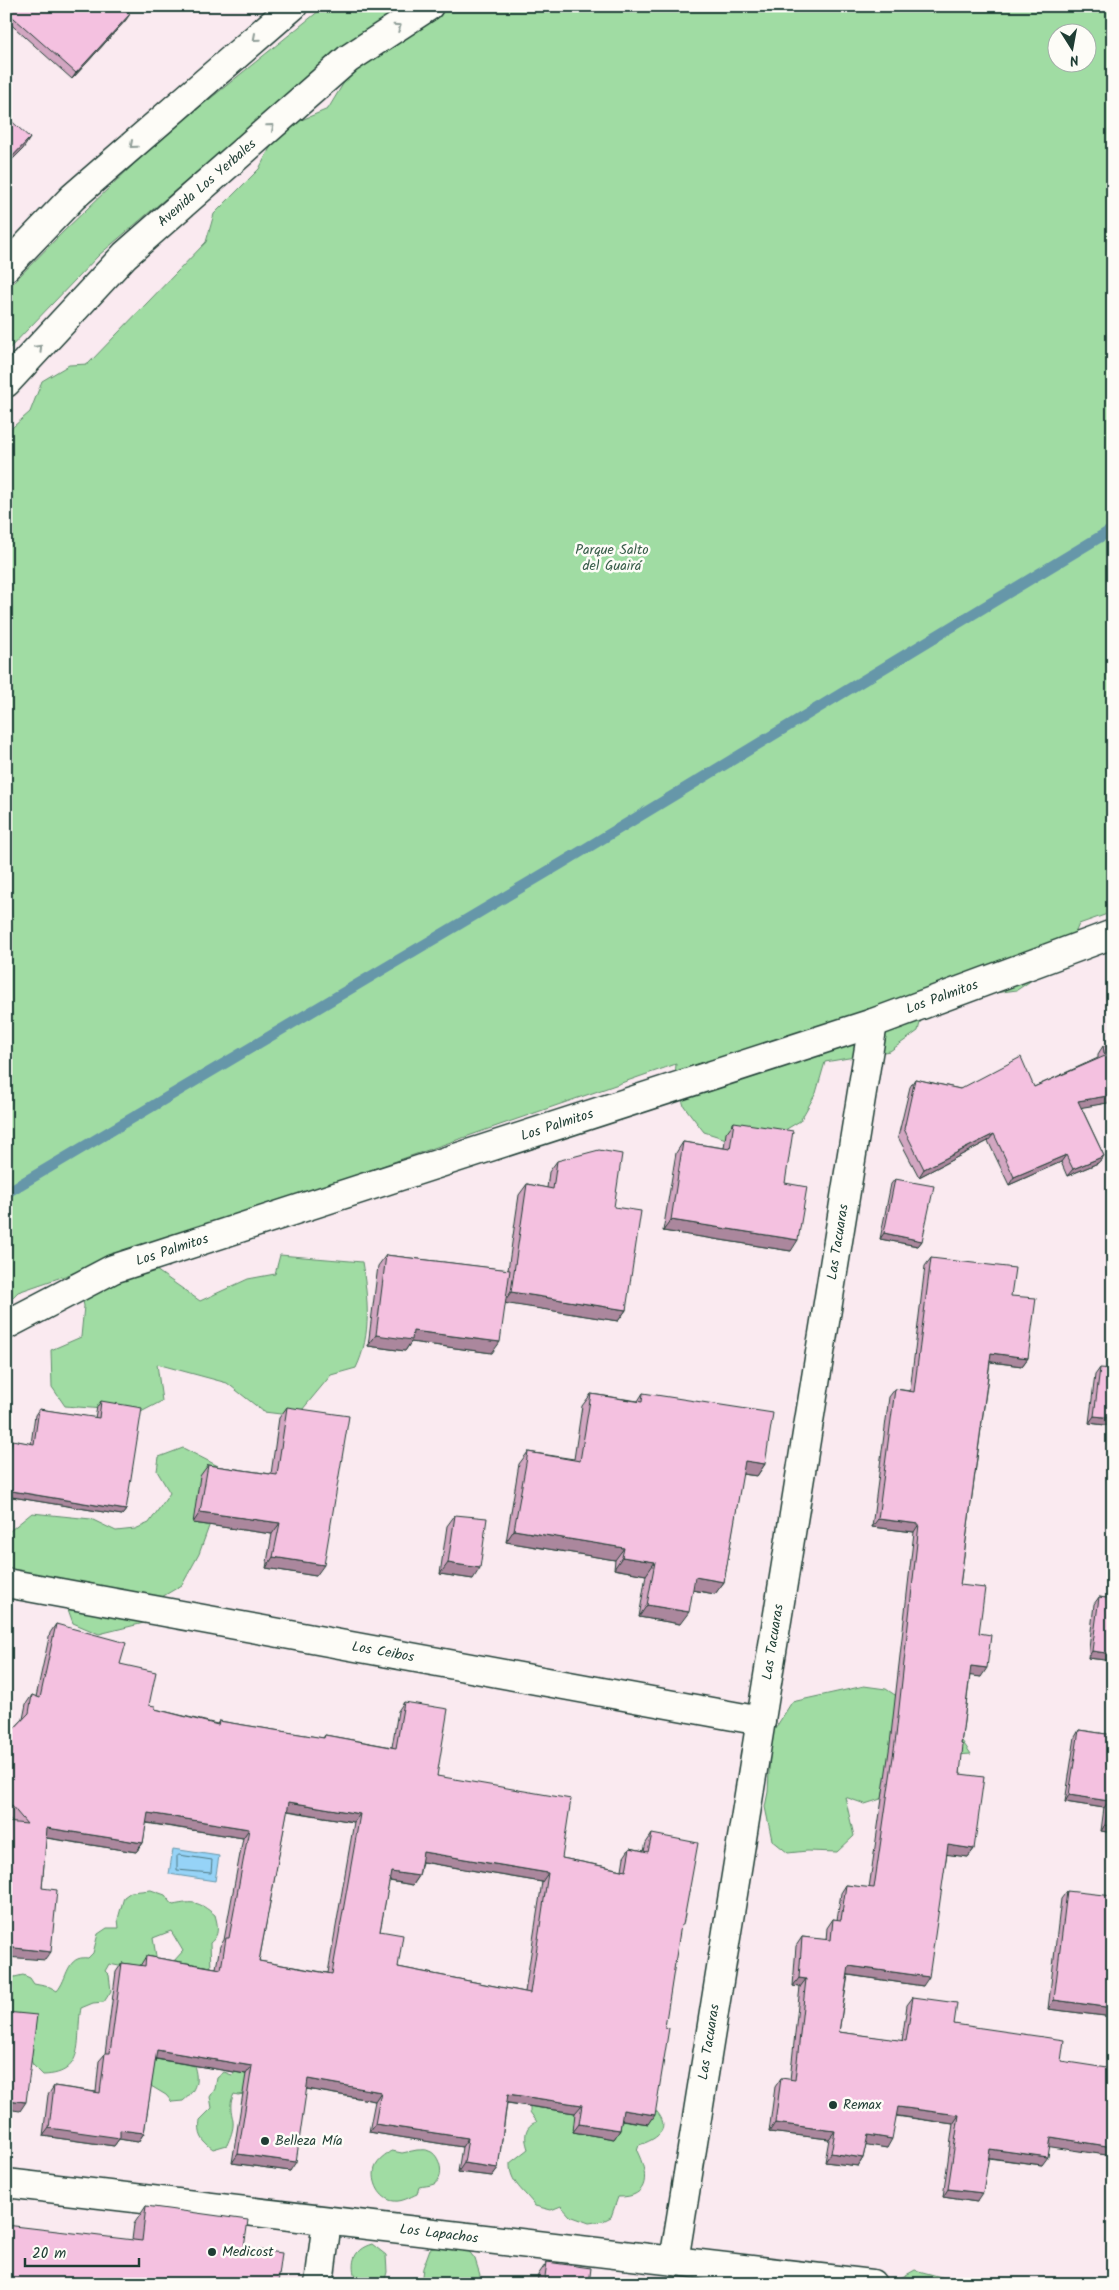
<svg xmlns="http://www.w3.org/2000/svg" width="1119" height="2290" viewBox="0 0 1119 2290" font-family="Kalam,sans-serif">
<rect width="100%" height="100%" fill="#faeaf0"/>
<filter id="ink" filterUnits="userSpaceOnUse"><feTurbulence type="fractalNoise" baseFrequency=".02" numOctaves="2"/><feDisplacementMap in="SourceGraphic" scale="10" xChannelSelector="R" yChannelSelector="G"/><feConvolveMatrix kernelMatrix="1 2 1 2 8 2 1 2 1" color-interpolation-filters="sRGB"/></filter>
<g filter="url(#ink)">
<g fill="#a0dca3" stroke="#608c6c" fill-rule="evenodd">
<polygon points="325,6 403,6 322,66 99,255 6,352 6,290 63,232 159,140"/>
<path d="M429 6H1113V912L1079 924 1071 943 1047 970 1017 990 925 1002 918 1031 890 1051 825 1062 816 1093 800 1121 770 1139 736 1142 704 1132 684 1106 675 1077 676 1064 301 1194 145 1270H156L200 1301 248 1279 275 1274 280 1255 362 1262C368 1297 372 1335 356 1368L331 1375 297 1416 264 1412 227 1383 157 1364 162 1401 141 1412 65 1406 52 1387 51 1350 81 1337 84 1306 81 1291 88 1268 18 1292 6 1304V433L30 412 42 381 69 365 88 364 206 242 214 214 259 169 274 140 299 121 328 109 361 54ZM1056 32H1086V62H1056Z"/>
<polygon points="183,1448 218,1466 221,1493 199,1554 182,1585 160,1598 148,1622 99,1634 73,1623 65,1601 6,1583 6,1534 32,1513 91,1519 116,1531 135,1529 149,1523 170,1493 157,1471 159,1457"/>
<polygon points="864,1686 886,1689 960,1738 971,1754 912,1758 887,1797 865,1804 845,1797 854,1836 837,1852 807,1851 788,1853 772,1840 765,1807 768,1792 771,1735 792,1702"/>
<path d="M151 1890 165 1895 173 1905C194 1901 198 1901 215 1915 218 1926 220 1935 210 1943L211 1969 173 1962 183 1951 171 1931 153 1938 157 1962 125 1970 119 1966 109 1964 105 1971 109 1975 111 1991 104 2002 93 2003 81 2008C75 2037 88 2074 43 2075L33 2065 12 2015 6 2007V1979L23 1975 30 1978 34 1984 50 1987 57 1991C68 1979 66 1955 88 1958L93 1953 98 1934 107 1928H119L118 1919 124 1897 131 1892Z"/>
<path d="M240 2046 250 2093 238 2095 234 2094C229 2104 231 2110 233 2121 234 2129 230 2138 227 2145L213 2149C202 2141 198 2135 200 2120L212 2108 210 2097 215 2089 217 2078 224 2072 232 2075 237 2071Z"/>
<path d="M147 2055 191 2058C199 2076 199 2088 183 2101L172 2102 166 2095 151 2086Z"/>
<path d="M544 2089 605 2130 619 2132 624 2113 648 2103C671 2122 667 2136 639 2145L637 2151C648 2173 651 2198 618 2197L611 2217 603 2221 589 2223 570 2216 561 2206 551 2210 535 2206C525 2191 509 2183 510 2163L528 2149C524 2138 524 2125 537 2122L530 2112V2103Z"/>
<path d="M417 2150C421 2150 426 2149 429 2151 440 2154 446 2178 434 2184 430 2186 423 2186 419 2187L417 2194C410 2197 402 2202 394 2201 380 2200 371 2181 375 2168 378 2160 385 2156 392 2151L402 2153Z"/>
<path d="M372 2244 386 2255 387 2272 384 2283 357 2284C350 2265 351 2250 372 2244Z"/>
<polygon points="445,2245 465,2246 475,2259 480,2275 476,2284 421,2284 423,2268 430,2249"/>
<polygon points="915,2270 949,2279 951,2284 893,2284 897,2280"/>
</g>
<polygon fill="#96d3f7" stroke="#6697a9" points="173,1849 219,1856 215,1881 169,1874"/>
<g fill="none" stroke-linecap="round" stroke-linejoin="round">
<polygon stroke="#4f7982" stroke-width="1" points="179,1855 212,1860 211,1873 177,1870 177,1857"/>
<polyline stroke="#6697a9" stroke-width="11" points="6,1193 562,863 1113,529"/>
<g stroke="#1f3d34" stroke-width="31">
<g id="street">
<polyline points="6,1325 113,1269 873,1023 1113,934"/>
<polyline points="6,1583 761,1721"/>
<polyline points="6,2183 872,2284"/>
<polyline points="674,2261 873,1023"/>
<polyline points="319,2284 327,2221"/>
</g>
</g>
<g stroke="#1f3d34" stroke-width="31">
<g id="secondary">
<polyline points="6,267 73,197 293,6"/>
<polyline points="6,383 125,255 348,59 429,6"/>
</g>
</g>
<use href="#street" stroke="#fdfcf7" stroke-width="28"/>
<use href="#secondary" stroke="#fdfcf7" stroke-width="28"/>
</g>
<g fill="#d2a6c1" stroke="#1f3d34" fill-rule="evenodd">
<polygon points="6,6 126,20 72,79 6,20"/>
<polygon points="1103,1046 1113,1102 1081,1107 1104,1156 1098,1163 1067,1176 1061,1162 1009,1185 988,1141 919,1177 898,1137 910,1087 915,1079 960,1089 1034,1087 1098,1058 1098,1054"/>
<polygon points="734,1122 785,1183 791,1251 663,1231 676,1153 683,1142 724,1148 726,1133"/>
<polygon points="557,1161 614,1207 626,1310 618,1321 505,1303 492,1353 411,1342 405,1351 368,1346 378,1266 386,1255 508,1270 519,1195 527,1184 547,1188 549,1172"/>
<polygon points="895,1179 922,1241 918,1246 880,1239 891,1184"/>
<polygon points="931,1258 1011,1296 1028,1358 1022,1366 990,1362 960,1585 979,1633 981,1677 970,1675 961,1744 960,1774 974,1849 968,1857 947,1854 923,1986 848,1975 839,2032 902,2041 907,2005 913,1997 954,2024 1061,2061 1113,2156 1050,2146 1042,2165 988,2158 977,2202 943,2197 953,2124 896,2116 887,2148 866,2144 863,2158 858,2166 825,2162 829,2139 769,2132 775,2087 781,2078 790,2080 800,1987 793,1986 796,1946 802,1937 826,1940 827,1928 833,1919 837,1920 841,1893 846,1885 869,1888 890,1744 914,1532 872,1527 889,1397 895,1389 910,1391 925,1266"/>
<polygon points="1100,1368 1113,1426 1089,1423 1095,1375"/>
<polygon points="643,1393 765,1464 757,1476 742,1474 724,1582 715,1594 692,1590 680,1624 639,1617 646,1575 614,1569 615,1560 506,1542 519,1464 528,1452 574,1459 582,1406 591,1394 638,1401"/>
<polygon points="101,1401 126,1510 122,1515 6,1496 6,1455 8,1446 12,1440 31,1444 35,1415 39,1409 95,1418 97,1407"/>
<polygon points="287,1407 316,1576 266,1568 272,1534 193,1523 200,1476 208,1465 271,1474 279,1418"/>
<polygon points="455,1515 473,1579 440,1574 447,1526"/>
<polygon points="1099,1597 1113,1599 1113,1661 1088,1658 1094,1604"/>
<path d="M56 1624 120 1664 149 1705 155 1709 217 1724 219 1721 323 1738 325 1735 392 1747 398 1711 404 1702 437 1776 562 1858 622 1870 624 1857 630 1848 644 1851 646 1843 652 1834 680 1928 649 2124 621 2120 620 2130 614 2139 573 2132 575 2113 507 2103 498 2168 492 2176 458 2172 462 2147 369 2132 375 2101 306 2089 290 2171 232 2163 246 2074 155 2059 144 2133 138 2142 119 2139 114 2146 43 2136 48 2095 54 2086 96 2092 99 2061 105 2054 116 1972 122 1963 140 1966 146 1956 216 1968 220 1946 224 1940 243 1838 146 1823 143 1843 136 1852 46 1838 42 1888 45 1960 13 1823 6 1815V1737L23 1719 26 1704 32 1695 36 1697 50 1633ZM287 1811 354 1822 328 1973 259 1961ZM422 1862 542 1882 525 1992 398 1967 380 1931 389 1881 413 1885 419 1876Z"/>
<polygon points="1079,1730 1113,1735 1113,1833 1101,1831 1104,1808 1065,1802 1075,1737"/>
<polygon points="1067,1891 1113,2017 1048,2009 1061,1899"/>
<polygon points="146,2206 244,2248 278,2284 132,2240 134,2224"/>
<polygon points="547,2262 589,2284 537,2284 538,2275"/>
</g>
<g fill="#ab879d" stroke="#1f3d34">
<polygon points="130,14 126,20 72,79 76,73"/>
<polygon points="30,138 23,149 6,166 6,163"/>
<polygon points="1113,1095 1113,1102 1073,1109 1078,1101"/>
<polygon points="994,1134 988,1141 919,1177 924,1169"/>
<polygon points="1066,1155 1061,1162 1009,1185 1014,1177"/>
<polygon points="1104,1156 1098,1163 1067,1176 1073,1169"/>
<polygon points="671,1220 798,1240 791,1251 663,1231"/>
<polygon points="884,1233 922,1241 918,1246 880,1239"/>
<polygon points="511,1292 626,1310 618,1321 503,1303"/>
<polygon points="413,1331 500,1342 492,1353 411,1342 405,1351 368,1346 376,1335"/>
<polygon points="991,1353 1028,1358 1022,1366 985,1361"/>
<polygon points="1094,1416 1113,1418 1113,1426 1089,1423"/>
<polygon points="745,1461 765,1464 757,1476 736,1473"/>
<polygon points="6,1490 126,1510 122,1515 6,1496"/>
<polygon points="200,1512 280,1523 272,1534 193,1523"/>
<polygon points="878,1519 919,1524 914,1532 872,1527"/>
<polygon points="514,1530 624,1548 615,1560 506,1542"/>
<polygon points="273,1557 324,1565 316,1576 266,1568"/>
<polygon points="622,1557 655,1562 646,1575 614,1569"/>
<polygon points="448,1563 480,1568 473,1579 440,1574"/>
<polygon points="695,1577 724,1582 715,1594 686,1589"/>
<polygon points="647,1605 689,1612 680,1624 639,1617"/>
<polygon points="1092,1651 1113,1654 1113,1661 1088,1658"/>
<polygon points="971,1666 987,1668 981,1677 965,1675"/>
<polygon points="1069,1795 1109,1801 1104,1808 1065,1802"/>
<polygon points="289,1802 360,1814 354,1822 283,1810"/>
<polygon points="148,1813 249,1829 243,1838 142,1822"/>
<polygon points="1105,1825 1113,1826 1113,1833 1101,1831"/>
<polygon points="47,1828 143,1843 136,1852 41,1837"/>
<polygon points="948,1845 974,1849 968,1857 943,1854"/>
<polygon points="423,1852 548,1873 542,1882 417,1861"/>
<polygon points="391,1872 419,1876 413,1885 385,1880"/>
<polygon points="6,1947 51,1952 45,1960 6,1957"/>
<polygon points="849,1966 929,1977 923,1986 843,1974"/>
<polygon points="799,1978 806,1979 800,1987 793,1986"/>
<polygon points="1054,2000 1113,2008 1113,2017 1048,2009"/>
<polygon points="157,2050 252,2066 246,2074 151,2058"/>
<polygon points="308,2079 381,2092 375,2101 302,2088"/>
<polygon points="508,2094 582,2105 575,2113 502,2102"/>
<polygon points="6,2100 26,2102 20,2111 6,2109"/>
<polygon points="898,2107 959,2115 953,2124 892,2115"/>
<polygon points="623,2110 655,2115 649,2124 617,2119"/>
<polygon points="775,2123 835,2131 829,2139 769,2132"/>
<polygon points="375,2124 468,2138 462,2147 369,2132"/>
<polygon points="579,2124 620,2130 614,2139 573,2132"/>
<polygon points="49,2128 120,2130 144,2133 138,2142 119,2139 114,2146 43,2136"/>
<polygon points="868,2135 892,2139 887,2148 862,2144"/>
<polygon points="1051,2137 1113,2147 1113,2156 1045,2146"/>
<polygon points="990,2149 1048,2157 1042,2165 984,2157"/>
<polygon points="831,2153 863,2158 858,2166 825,2162"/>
<polygon points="238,2154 296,2162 290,2171 232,2163"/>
<polygon points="464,2163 498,2168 492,2176 458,2172"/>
<polygon points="948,2189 983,2193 977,2202 943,2197"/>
</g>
<g fill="#f4c1e0" stroke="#1f3d34" fill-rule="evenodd">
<polygon points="6,6 120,6 130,14 76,73 6,11"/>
<polygon points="6,116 30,138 6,163"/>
<polygon points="1113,1045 1113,1095 1078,1101 1104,1156 1073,1169 1066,1155 1014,1177 994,1134 924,1169 904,1129 915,1079 960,1089 1021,1057 1034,1087 1105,1056 1103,1046"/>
<polygon points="734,1122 793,1131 785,1183 807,1187 798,1240 671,1220 683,1142 730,1149"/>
<polygon points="599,1150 622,1154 614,1207 641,1211 626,1310 511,1292 527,1184 553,1189 557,1161"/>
<polygon points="895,1179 934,1186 922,1241 884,1233"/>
<polygon points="386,1255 510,1270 500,1342 413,1331 412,1340 376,1335"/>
<polygon points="931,1258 1015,1268 1011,1296 1036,1298 1028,1358 991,1353 960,1585 985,1588 979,1633 991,1635 987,1668 971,1666 961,1744 963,1745 960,1774 984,1777 974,1849 948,1845 929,1977 849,1966 839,2032 906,2041 913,1997 957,2003 954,2024 1064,2040 1061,2061 1113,2069 1113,2147 1051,2137 1048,2157 990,2149 983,2193 948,2189 959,2115 898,2107 892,2139 868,2135 863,2158 831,2153 835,2131 775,2123 781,2078 795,2080 806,1979 799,1978 802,1937 831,1940 833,1919 841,1920 846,1885 874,1888 896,1736 919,1524 878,1519 895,1389 914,1392"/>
<polygon points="1100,1368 1113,1369 1113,1418 1094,1416"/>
<polygon points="643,1393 773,1413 765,1464 745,1461 724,1582 695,1577 689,1612 647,1605 655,1562 622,1557 624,1548 514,1530 528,1452 580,1461 591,1394 642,1402"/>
<polygon points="101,1401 142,1408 126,1510 6,1490 6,1474 12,1440 34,1444 39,1409 99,1418"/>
<polygon points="287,1407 349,1416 324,1565 273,1557 280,1523 200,1512 208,1465 277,1475"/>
<polygon points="455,1515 487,1518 480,1568 448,1563"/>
<polygon points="1099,1597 1113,1599 1113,1654 1092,1651"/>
<path d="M56 1624 126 1643 120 1664 156 1672 149 1705 155 1706V1709L218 1725 219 1721 324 1738 325 1735 396 1748 404 1702 448 1709 437 1776 571 1799 562 1858 626 1871 630 1848 648 1852 652 1834 698 1843 683 1925H681L665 2027 669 2028 655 2115 623 2110 620 2130 579 2124 582 2105 508 2094 498 2168 464 2163 468 2138 375 2124 381 2092 308 2079 296 2162 238 2154 252 2066 157 2050 144 2133 120 2130V2138L49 2128 54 2086 100 2093 105 2053H110L122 1963 145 1966 146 1956 221 1969 226 1938H229L249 1829 148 1813 143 1843 47 1828 42 1888 57 1890 51 1952 6 1947V1822L27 1824 6 1799V1737L29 1713 32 1695 40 1698ZM289 1802 360 1814 332 1974 259 1961ZM423 1852 548 1873 530 1993 398 1967 403 1935 380 1931 391 1872 419 1876Z"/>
<polygon points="1079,1730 1113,1735 1113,1826 1105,1825 1109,1801 1069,1795"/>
<polygon points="1067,1891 1113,1896 1113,2008 1054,2000"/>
<polygon points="6,2012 37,2015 26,2102 6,2100"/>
<polygon points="146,2206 248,2220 244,2248 282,2253 278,2284 6,2284 6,2225 142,2241"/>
<polygon points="547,2262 591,2268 589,2284 544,2284"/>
</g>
<defs><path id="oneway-chevron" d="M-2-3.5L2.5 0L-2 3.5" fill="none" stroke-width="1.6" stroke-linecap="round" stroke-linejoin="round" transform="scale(1.25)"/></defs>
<g stroke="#8e9c96">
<use href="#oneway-chevron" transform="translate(398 27) rotate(-33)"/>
<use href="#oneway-chevron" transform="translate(256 38) rotate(139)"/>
<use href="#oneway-chevron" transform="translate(271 127) rotate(-41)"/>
<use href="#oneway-chevron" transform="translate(133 145) rotate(139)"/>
<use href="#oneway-chevron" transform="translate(39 348) rotate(-47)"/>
</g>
</g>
<g fill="#1f3d34" stroke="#fdfcf7" stroke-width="2">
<circle cx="833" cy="2105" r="5"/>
<circle cx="265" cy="2141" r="5"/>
<circle cx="212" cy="2252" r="5"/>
</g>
<g text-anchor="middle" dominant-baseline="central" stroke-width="5" stroke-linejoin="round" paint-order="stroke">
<g font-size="14" fill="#1f3d34" stroke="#fdfcf7">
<text transform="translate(207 183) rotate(-41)">Avenida Los Yerbales</text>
<text transform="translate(942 997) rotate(-20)">Los Palmitos</text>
<text transform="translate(557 1125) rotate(-18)">Los Palmitos</text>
<text transform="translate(838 1242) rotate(-81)">Las Tacuaras</text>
<text transform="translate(172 1250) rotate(-18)">Los Palmitos</text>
<text transform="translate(773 1642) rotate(-81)">Las Tacuaras</text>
<text transform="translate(383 1652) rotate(10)">Los Ceibos</text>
<text transform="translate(709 2042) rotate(-81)">Las Tacuaras</text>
<text transform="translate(439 2234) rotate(7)">Los Lapachos</text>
</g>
<g font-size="14" fill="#395d4a" stroke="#fdfcf7">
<text x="612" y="550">Parque Salto<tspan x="612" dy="16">del Guairá</tspan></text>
</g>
<g font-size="14" fill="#1f3d34" stroke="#fdfcf7" text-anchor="start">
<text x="843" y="2105">Remax</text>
<text x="275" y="2141">Belleza Mía</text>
<text x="222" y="2252">Medicost</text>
</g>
</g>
<rect width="1119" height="2290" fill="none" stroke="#fdfcf7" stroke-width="25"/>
<rect x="12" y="12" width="1094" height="2265" fill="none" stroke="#1f3d34" stroke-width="2" filter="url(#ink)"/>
<g transform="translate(1072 48) rotate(169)"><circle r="24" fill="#fdfcf7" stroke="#a4b0a9"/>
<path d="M0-4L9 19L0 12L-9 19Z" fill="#1f3d34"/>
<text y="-8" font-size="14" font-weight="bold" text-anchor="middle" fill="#1f3d34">N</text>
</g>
<path d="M25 2258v8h114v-8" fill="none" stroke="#1f3d34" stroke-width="2.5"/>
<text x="32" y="2258" font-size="15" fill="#1f3d34" stroke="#fdfcf7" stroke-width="4" paint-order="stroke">20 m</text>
</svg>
